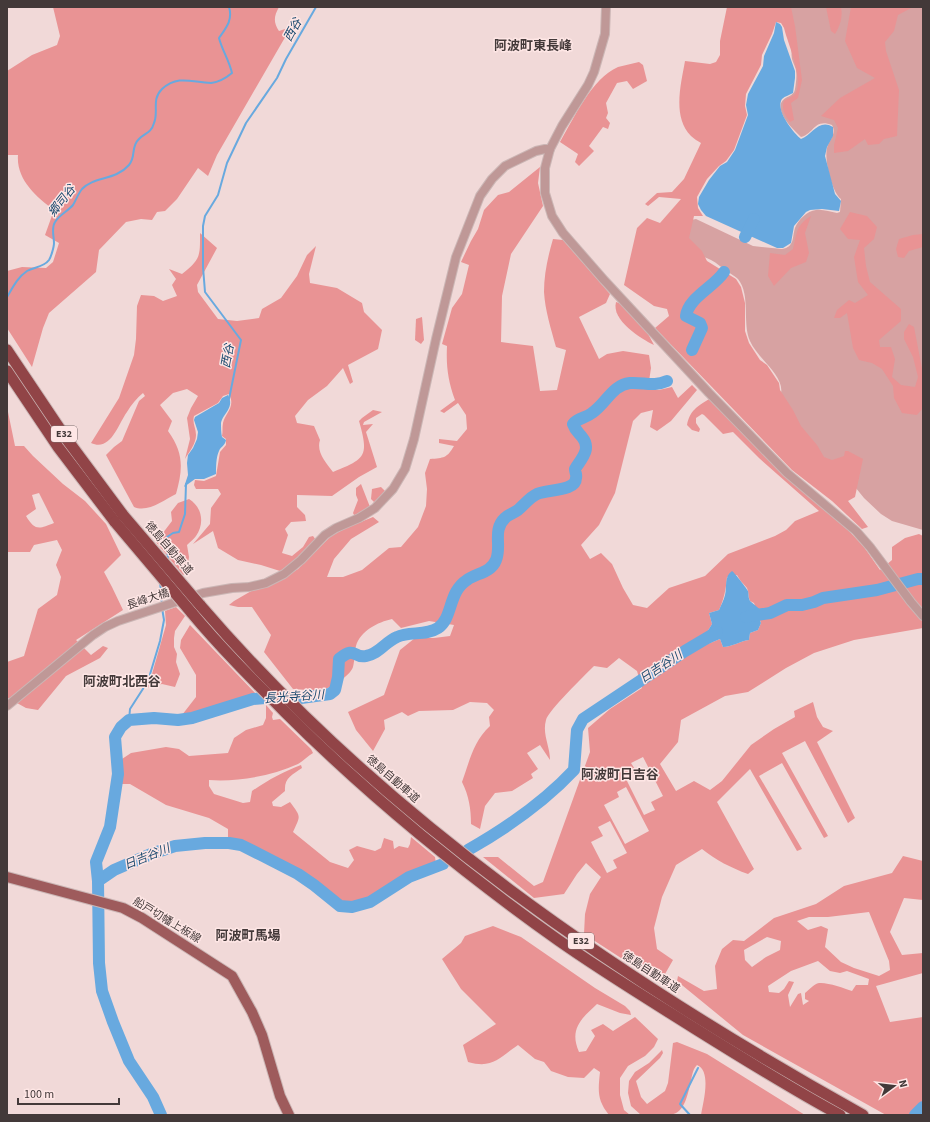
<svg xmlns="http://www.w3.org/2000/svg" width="930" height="1122" viewBox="0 0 930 1122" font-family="'Source Sans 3','Noto Sans JP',sans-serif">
<rect width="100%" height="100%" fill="#f1d9d8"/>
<path fill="#d7a2a2" d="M782 7H923V530L892 521 881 514 864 498 847 477 822 459 780 397C788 377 758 360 750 341 742 323 751 295 738 279 735 276 731 274 728 272 722 268 717 263 711 260 703 256 695 254 688 251L686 221 696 219 753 246 782 249C795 247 792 237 795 228 798 220 807 211 816 210 823 209 830 212 837 213L840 212 841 199C832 192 824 160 827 148 829 140 837 134 832 125 814 118 814 134 801 137 794 130 783 120 781 110 778 95 794 99 795 89 796 83 797 76 796 70 795 66 793 63 792 59 791 55 792 50 791 46 789 33 785 20 782 7Z"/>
<g fill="#e99394" fill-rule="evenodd">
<path d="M53 7H279C274 16 273 22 279 31L291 27 217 155 208 176 198 168 177 199 165 211 157 212 152 220 141 219 126 222 99 250 96 272 49 313 43 328 32 367 7 328V271L22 267 46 268 53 262 59 243 45 235 54 210C36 197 16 179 18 155H7V71L32 55 57 45 60 36Z"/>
<path d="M727 7H791L795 26 802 80 798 98 791 103 794 120 790 122C785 115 781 109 784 101 787 98 794 97 796 92 803 77 788 44 784 28L781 23 776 22 772 34 762 55 761 65 746 94 745 106 747 115 734 150 726 161 719 166 707 179 697 197 698 208 703 216H694L689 238 702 251 707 261 736 279 741 287 745 303V331L749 343 760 360 767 365 779 383 780 390 793 410 801 426 817 445 824 457 832 460 844 456 845 451H848L863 459 855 497 848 501 868 527 862 529 832 501 792 470 655 328 669 316 667 309 654 306 624 285 637 228 647 218 660 223 681 199 659 197 648 206 645 204 657 193 672 192 684 179 701 143C698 141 694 139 691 136 672 117 681 84 685 61L710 64 716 62 720 55V41Z"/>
<path d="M826 7H841C843 17 840 26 835 34L831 31Z"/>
<polygon points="851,7 913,7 898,15 894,31 885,42 886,51 899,90 897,136 884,139 879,144 868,145 865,139 848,151 834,153 834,145 838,128 834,120 821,116 840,98 875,78 857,68 845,41"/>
<path d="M639 62 643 65 647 81 633 89 627 81 617 83 606 103 608 113 606 118 610 123 608 129 603 127 589 146 594 151 579 166 575 162 578 154 560 142C574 118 592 78 618 67 625 65 632 64 639 62Z"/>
<path d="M540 167 538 183 543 206 511 254 502 296 501 342 533 346 540 391 557 390 566 350 556 347C551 329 545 310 544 292 544 274 548 256 553 239L563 240 610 294 606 303 579 317 599 359 607 354 623 351 649 355 651 368 648 388 659 390 672 387 678 398 692 385 697 390 671 421 657 431 650 427 653 410 641 413 633 421 615 493 599 525 581 545 590 559 601 553 612 564 623 588 633 605 647 608 669 588 705 576 728 554 775 536 786 530 795 521 819 511 759 458 733 432 723 434 704 415 702 414 696 418V423L700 429 699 432 692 430 687 425C690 410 697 407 709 399L787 478 849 531 864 547 880 570 892 560V547L905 538 919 534 923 536V628L854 640 814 653 786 668 748 692 725 696 681 720 678 742 660 764 676 791 694 781 710 790 722 781 751 745 774 729 795 717 794 711 813 702 817 717 823 727 833 731 817 742 855 818 848 823 805 741 782 753 828 836 824 838 782 763 759 776 802 849 797 851 750 769 717 802 754 869 748 874C731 868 716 860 702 849L676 865 662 897 654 928 657 949 673 960 665 974 621 958 584 934 585 914 590 894 601 877 586 863 577 874 564 894 534 898 483 857H498L534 886 543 882 590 752 588 728 610 709 642 688 637 671 619 658 607 668 594 666C585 675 548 711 546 720 542 734 550 746 550 760L540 745 527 753 538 769 531 774 533 778 512 791 495 793 485 806 480 829 471 824C471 809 469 796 462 782 470 760 473 742 490 726L489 717 494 710 487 703 470 702 453 710 419 711 408 716 402 712 384 720 385 729 373 751 356 730 348 712 384 695 400 650 415 638H434L450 636 454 625 429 621 401 628 392 619C378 622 360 631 356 646 354 652 355 660 353 667 350 676 330 689 321 690 313 692 302 689 293 689L264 652 271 635 252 607H238L229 605 234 601 253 590 270 586 298 569 331 536 346 528 373 517 379 522 351 539 334 559 327 577H343L362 570 389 548 401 547 418 527 426 506 427 489 425 473 430 459C444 458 447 458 454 446L439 443V439L457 441 467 429 466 415 458 403 444 413 440 411 455 400C448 381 446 366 447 346L442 344 452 308 462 294 469 265 461 262 471 241 478 229 484 210 498 195 509 192ZM737 575C740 581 743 583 747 588 749 592 748 597 750 601L754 603 761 623 758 630 750 633 749 640C740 641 732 647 723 647L720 639 708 644 704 637 712 624 709 613 719 610C724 599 726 589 727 577ZM643 757 663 796 651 802 655 810 644 815 625 777 636 771 631 763ZM626 787 649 831 625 844 604 805 619 797 617 792ZM610 821 627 853 613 860 617 868 607 873 591 842 603 836 598 827Z"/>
<polygon points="850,212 867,216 877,227 874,239 864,248 866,266 870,282 901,309 901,321 879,340 880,347 891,347 895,359 892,377 901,385 915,387 918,377 913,357 904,339 904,332 909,324 914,327 923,374 923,408 917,415 902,413 894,398 893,386 882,369 872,363 859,360 853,348 847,313 840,318 834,318 837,310 849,300 855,303 868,295 858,282 854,257 860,240 848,239 840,229"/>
<path d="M811 216 805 233 809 253 806 262 791 268 774 286 768 276 770 253 785 255 793 249C797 233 796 225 811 216Z"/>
<path d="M200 233 217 248 197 285 198 292 218 319 237 321 259 318 262 309 281 298 297 276 307 255 316 246 309 274 310 283 337 288 362 303 364 312 382 330 378 349 348 365 353 382 350 384 343 368 327 386 308 400 295 416 297 423 314 426 320 440C316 452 326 463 333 472 366 459 369 456 359 421L362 418 373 410 382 412 364 422 363 425 373 424 366 432 377 467 359 477 332 496 297 495V507L305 515 306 521 291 522 285 529 288 535 282 553 292 556 303 547 309 537 313 536 316 540 290 565 280 571 261 565 238 560 218 548 213 531 193 544 210 524 211 508 221 494 218 489H196L194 485 195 480 204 481 216 476 220 452 226 445V439L222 436C223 432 222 427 223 423 225 413 236 407 229 394L223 396 218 403 194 416C192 423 196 428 196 435 196 444 189 452 185 459L190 439 187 418 191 408 198 396 187 389 173 393 160 405 172 421 168 431C184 453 183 469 176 494 164 500 148 513 134 507L106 455 114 447 122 441 139 401 145 396 143 393C137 398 131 405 127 412 118 424 111 452 91 443L119 398 134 355 136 339 137 306 141 295 154 296 163 301 177 296 172 285 176 279 169 269 182 274C201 259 200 256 200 233Z"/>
<polygon points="923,234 923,247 909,251 904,258 898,257 896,249 899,239 913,235"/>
<path d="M616 302 619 303 646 330 654 345C641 339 611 320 616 302Z"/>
<polygon points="422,317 424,340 421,344 415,340 416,319"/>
<path d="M7 407 15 446H24L33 456 63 484 85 501 106 524 121 555 104 572 112 587 123 610 76 640 91 655 103 646 108 648 100 658 66 676 38 710 26 708 8 698 7 699V662L24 656 38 609 57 595 61 577 56 565 62 550 57 540 34 545 30 552H7ZM39 493 54 523C39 529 35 531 26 516L36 509 32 495Z"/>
<polygon points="361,484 370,507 355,517 353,513 358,500 356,495 356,488"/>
<polygon points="381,487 385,491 375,503 371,499 372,489"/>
<path d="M189 499C202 507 205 523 196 536 194 539 190 542 187 545L189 557 187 572 183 575 156 542 172 521 171 512 178 503Z"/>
<polygon points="176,607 185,616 175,631 174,638 174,647 177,654 176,662 180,674 175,687 162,684 146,688 150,681 166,625 165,611"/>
<polygon points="190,625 256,694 195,714 182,715 196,697 196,675 180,648 181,640"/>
<path d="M266 705 273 713 272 717 273 720 280 719 311 749 313 753C308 756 303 761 298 764 271 776 238 782 209 780V786L214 794 243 803 250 802 252 791C268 780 283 772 301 765L302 768C292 775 284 778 285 791L272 802 273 806 281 807 290 802C301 817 301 815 293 832L330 862 348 868 354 860 349 850 357 846 375 851 381 848 384 838 393 841 394 849 399 846 408 848 410 844 411 837 435 857 436 864 407 875 403 874V877L368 900 353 905 342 904 317 883 295 869 243 843 228 841V829L209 818 166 805 130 784H122V759L131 753 166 747 179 749 189 756 228 753 234 738 246 730 263 725 266 718Z"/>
<path d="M903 856 923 861V900L904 898 890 932 902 955 923 953V973L876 986 890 1022 923 1017V1115H886L743 1035 677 981 678 976 704 991 717 989 715 966 722 949 733 940 744 941 774 918 816 904 844 886 892 873ZM869 912 889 961 890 970 879 976 854 968 841 962 825 947 828 929 821 926 808 930 797 921 809 917H828ZM767 937 781 941 780 950 766 957 752 967 745 960 744 950ZM818 961 830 971 840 973 847 971 869 979 868 985H856L852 991C844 988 827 982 819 983 814 984 809 990 805 993V999L809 1001 803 1005 801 993 798 994 790 1007 788 995 794 982 789 981 784 989 779 993 769 992 768 986 791 971Z"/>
<path d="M493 926 521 937 595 988 625 1006 630 1011 631 1015 620 1013 597 1004C581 1019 569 1029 579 1052L586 1051 595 1036 591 1030 603 1024 613 1031 635 1017 658 1039 654 1047 645 1056 628 1066 620 1078V1095L624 1110 630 1115H609C597 1100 598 1091 600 1072L594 1068 584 1078 568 1077 551 1071 544 1062 535 1059 518 1045C499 1058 493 1069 468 1062L463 1045 496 1024 461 989 442 959 461 943 465 936Z"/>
<path d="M677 1042 707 1054 805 1115H757L756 1114 752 1115H701C703 1103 712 1071 697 1065 692 1070 692 1077 690 1085 682 1121 674 1115 641 1115L631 1106 628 1093 629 1081 635 1072 649 1063 662 1050 663 1053 660 1058 636 1081 641 1097 647 1104 665 1091 668 1083 673 1043Z"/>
</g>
<g fill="#68a9df">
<path d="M776 22 780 24 782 27 784 40 795 71V78L793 93C790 95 785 96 782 99 775 110 793 132 801 139 812 135 819 118 833 127V136L827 147 825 156 835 194 841 201 839 211 822 209 810 210 806 212 794 226 791 243 783 248H777L706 216 701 210 698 204 699 197 709 180 720 166 727 162 735 150 748 115 746 105 748 94 763 66 764 56 774 33Z"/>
<path d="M228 395C235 408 223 413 221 423 221 427 221 433 222 437L226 440C225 446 221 446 219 451 216 457 216 468 216 474L204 479H195L184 487 188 475 187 463 188 455 193 448 197 439 198 432 194 420 195 417 219 403 222 398Z"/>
<path d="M732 571C735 573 747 589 748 591 749 595 748 597 750 601L763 612 759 618 761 623 758 630 750 633 749 640C740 641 732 647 723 647L720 639 708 644 705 643 704 637 712 624 709 613 719 610C721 605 724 600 725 595 727 587 724 576 732 571Z"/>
</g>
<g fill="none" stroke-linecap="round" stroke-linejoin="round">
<g stroke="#68a9df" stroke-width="2">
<path d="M7 297C13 287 18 277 27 271 34 267 44 267 49 260 51 257 54 247 54 243 54 236 51 228 55 222 59 215 68 211 73 205 76 200 78 194 82 189 94 176 115 181 129 165 136 157 131 147 138 140 144 133 151 134 154 123 159 111 151 100 162 89 179 74 193 83 211 83 219 82 226 78 232 73 229 60 222 50 219 38 226 28 233 20 229 7"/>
<polyline points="229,399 241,340 205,292 203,267 203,226 205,216 218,195 227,163 246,123 277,78 286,59 316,7"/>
<polyline points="168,562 167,537 173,533 179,532 185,514 186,484"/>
<polyline points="160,582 162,604"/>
<polyline points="129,720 130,709 148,681 160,641 164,620 162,608"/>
<polyline points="690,1115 680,1104 698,1068"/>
</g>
<g stroke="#68a9df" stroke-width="12">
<polyline points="745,237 754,219"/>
<path d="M692 350 702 328 700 323 686 316C688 298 714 287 724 272"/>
<polyline points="746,617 750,616 770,613 787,605 802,605 814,602 823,598 877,590 918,579 923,579"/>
<path d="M468 850C505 829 545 801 574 770L577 730 583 719 685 651 717 632"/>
<polyline points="98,881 114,870 151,854 175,846 205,843 229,843 241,845 261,855 298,874 314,885 340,906 352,907 370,902 409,877 443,864"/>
<path d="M161 1115 153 1097 129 1061 113 1022 102 991 99 963 98 881 96 862 110 827 118 774 115 737 121 727 129 720 154 718 178 720 192 718 253 699 277 697 301 698 330 694 335 690 338 677 339 659C356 645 353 659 366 656 379 654 385 642 397 637 409 631 426 636 438 628 453 618 448 592 467 580 476 573 491 573 496 560 502 546 492 530 505 518 509 514 514 513 518 510 524 505 530 497 537 494 546 489 576 492 576 478 577 475 575 472 575 469 581 459 592 449 582 437 578 432 575 430 573 424 578 418 586 418 592 413 606 404 612 385 630 383 644 382 653 387 667 381"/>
<polyline points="915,1115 923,1107"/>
</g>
<g stroke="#cbb6b5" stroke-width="10">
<g id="minor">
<polyline points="606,7 605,34 594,72 588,85 562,126 550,149 545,168 545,193 552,216 563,233 604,280 709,393 787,473 856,531 870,547 911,602 923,616"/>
<polyline points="7,706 93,635 105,627 118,621 203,593 232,588 249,587 266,583 284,574 301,560 325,535 336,528 359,518 375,508 393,489 405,469 414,439 436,339 456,257 480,196 492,179 505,166 536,151 545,149 550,149"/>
</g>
</g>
<g stroke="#cbb6b5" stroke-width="12">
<polyline id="major" points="7,877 123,908 142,918 232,976 252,1012 262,1035 280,1096 289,1115"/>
</g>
<g stroke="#cbb6b5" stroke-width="13">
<g id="highway">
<polyline points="7,350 68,441 123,515"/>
<polyline points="7,371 58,447 115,522"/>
<path d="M200 605C383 818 619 979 863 1115"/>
<path d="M191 612C220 647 252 679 285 712 369 796 461 871 558 940 602 971 648 999 694 1028 742 1058 790 1088 840 1115"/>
</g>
</g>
<use href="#minor" stroke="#bf9897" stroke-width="8"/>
<use href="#major" stroke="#9e5b5c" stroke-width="10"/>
<use href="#highway" stroke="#914447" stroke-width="11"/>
<g stroke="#cbb6b5" stroke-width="13" stroke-linecap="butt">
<g id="highway-bridge">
<polyline points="123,515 200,605"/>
<polyline points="115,522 191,612"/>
</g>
</g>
<use href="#highway-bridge" stroke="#914447" stroke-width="11"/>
</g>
<g text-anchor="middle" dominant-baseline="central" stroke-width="3" stroke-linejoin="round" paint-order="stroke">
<g fill="#fee6e5" stroke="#7b6d6d" stroke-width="1">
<rect x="51" y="426" width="26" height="16" rx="3"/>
<rect x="568" y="933" width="26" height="16" rx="3"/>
</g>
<g font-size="10" font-weight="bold" fill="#433939">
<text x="64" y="434">E32</text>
<text x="581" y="941">E32</text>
</g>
<g font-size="11" fill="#433939" stroke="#fee6e5">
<text transform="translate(169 548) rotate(49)">徳島自動車道</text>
<text transform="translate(148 599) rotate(-18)">長峰大橋</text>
<text transform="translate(393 779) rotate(41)">徳島自動車道</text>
<text transform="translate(167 920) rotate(31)">船戸切幡上板線</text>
<text transform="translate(651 972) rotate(33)">徳島自動車道</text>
</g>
<g font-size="12" font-style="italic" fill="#1b4a6f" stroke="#fee6e5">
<text transform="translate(293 30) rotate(-61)">西谷</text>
<text transform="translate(62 201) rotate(-52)">郷司谷</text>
<text transform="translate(228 356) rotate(-80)">西谷</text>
<text transform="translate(661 667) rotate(-34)">日吉谷川</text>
<text transform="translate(294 697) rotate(-4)">長光寺谷川</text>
<text transform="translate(147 857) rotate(-22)">日吉谷川</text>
</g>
<g font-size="13" font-weight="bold" fill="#433939" stroke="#fee6e5">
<text x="533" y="46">阿波町東長峰</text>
<text x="122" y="682">阿波町北西谷</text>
<text x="620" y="775">阿波町日吉谷</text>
<text x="248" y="936">阿波町馬場</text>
</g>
</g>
<rect width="930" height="1122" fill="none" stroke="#433939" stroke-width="16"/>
<g transform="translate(894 1086) rotate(75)" stroke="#fee6e5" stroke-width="3" paint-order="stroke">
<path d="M0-3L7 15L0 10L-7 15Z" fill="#433939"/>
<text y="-6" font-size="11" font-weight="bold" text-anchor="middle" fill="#433939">N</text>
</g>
<path d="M18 1098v6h101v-6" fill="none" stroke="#433939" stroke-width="2"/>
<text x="24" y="1098" font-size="12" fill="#433939" stroke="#fee6e5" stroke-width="3" paint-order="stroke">100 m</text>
</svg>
